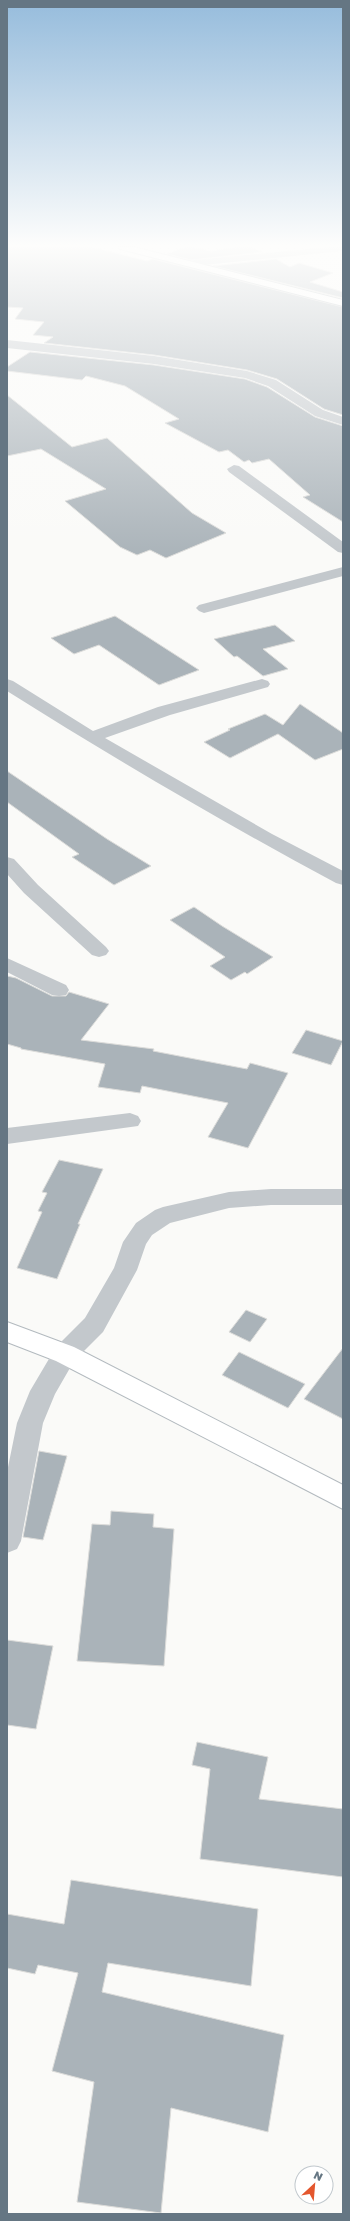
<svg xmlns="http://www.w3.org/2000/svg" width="350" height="2221" viewBox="0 0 350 2221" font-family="'Golos Text',sans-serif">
<rect width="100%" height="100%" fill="#fafaf8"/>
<g fill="#aab3b9" stroke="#dcdcda">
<polygon points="7,247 92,247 147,261 153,259 343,307 343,415 324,409 277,379 247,370 154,355 44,343 53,337 33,335 44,322 15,319 23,308 7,307"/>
<polygon points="185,247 194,247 211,251 236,247 252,247 262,252 191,260 167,254"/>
<polygon points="276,259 290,267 299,263 333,273 310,282 343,292 343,298 213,266"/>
<polygon points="30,352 154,365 245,379 267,387 315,417 343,426 343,522 303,497 310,495 269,459 252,463 249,460 244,462 228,450 219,452 165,423 179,419 125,386 86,376 82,380 7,371 7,367"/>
<polygon points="7,395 72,447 107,438 192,513 226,533 166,558 150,550 137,555 120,547 65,501 106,489 41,449 7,456"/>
<polygon points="115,616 199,670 159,685 99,645 74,654 51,638"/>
<polygon points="275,625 295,641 263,649 288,669 263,676 237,656 234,657 214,639"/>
<polygon points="300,704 343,733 343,749 315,760 278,734 230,758 204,742 230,730 228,729 265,714 283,725"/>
<polygon points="7,771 107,839 151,866 114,885 72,857 79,854 7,802"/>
<polygon points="194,907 222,926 273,957 247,974 245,972 231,980 210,966 225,957 170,920"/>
<polygon points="7,976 16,978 52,996 66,996 69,992 109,1004 81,1040 154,1049 153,1051 247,1069 250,1063 288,1073 248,1148 208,1137 228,1103 142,1086 140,1093 98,1087 105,1064 21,1049 21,1048 7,1044"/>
<polygon points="306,1030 343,1041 331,1065 292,1053"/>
<polygon points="59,1160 103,1169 78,1224 80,1224 57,1279 17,1268 42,1212 38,1211 47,1193 42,1192"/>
<polygon points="246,1310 267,1319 250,1342 229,1332"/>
<polygon points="343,1348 343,1419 304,1399"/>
<polygon points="239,1352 305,1384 288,1408 222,1375"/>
<polygon points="39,1451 67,1456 43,1540 23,1537"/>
<polygon points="111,1511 154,1514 153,1527 174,1529 164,1666 77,1661 92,1524 110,1525"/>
<polygon points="7,1640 53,1646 36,1729 7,1725"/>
<polygon points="197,1742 268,1757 259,1799 343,1809 343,1877 200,1859 210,1769 192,1765"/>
<polygon points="71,1880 258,1909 251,1986 108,1963 102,1992 284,2035 268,2132 171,2108 161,2213 77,2202 94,2082 52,2071 78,1973 38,1965 35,1974 7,1968 7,1914 64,1924"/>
</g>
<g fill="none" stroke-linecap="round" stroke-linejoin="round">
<g stroke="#b3babf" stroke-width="2">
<g id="secondary">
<polygon points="119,247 134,247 343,300 343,306 120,249"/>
<polygon points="7,1322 74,1347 343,1485 343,1509 56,1361 7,1342"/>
</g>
</g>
<g fill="#c3c8cc" fill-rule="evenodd">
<polygon points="327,247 343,247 343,251 194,266 189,263 194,260"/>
<polygon points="7,340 154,356 247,371 276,380 323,410 343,417 343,425 315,416 268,386 245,378 154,364 7,348"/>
<polygon points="234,465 239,466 343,542 343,553 338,552 229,472 227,469"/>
<polygon points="343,567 343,576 204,613 199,611 196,608 199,605"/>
<path d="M7 679 13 681 93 731 158 707 262 679 268 681 270 684 268 687 170 715 105 738 272 834 343 871V885L336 883C224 823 115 759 7 691Z"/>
<polygon points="7,857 14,859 38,885 106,947 109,951 106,955 99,957 92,955 24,893 7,874"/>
<polygon points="7,958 66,985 69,990 66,995 59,996 52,995 7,972"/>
<polygon points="130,1113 138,1116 141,1121 138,1126 7,1144 7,1128"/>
<polygon points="271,1189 343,1189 343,1205 271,1205 229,1208 170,1223 152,1235 146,1244 137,1270 103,1332 74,1361 55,1394 43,1423 21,1541 17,1549 7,1553 7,1472 17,1423 30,1391 56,1347 85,1318 114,1268 123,1242 136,1223 155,1210 163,1207 229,1192"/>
</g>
<use href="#secondary" fill="#fff" fill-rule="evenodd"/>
</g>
<linearGradient id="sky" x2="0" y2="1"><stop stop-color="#96bcdc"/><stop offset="0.44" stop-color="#fdfdfc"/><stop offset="1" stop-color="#fdfdfc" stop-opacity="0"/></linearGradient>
<rect width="350" height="557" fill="url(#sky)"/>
<rect width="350" height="2221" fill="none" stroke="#657683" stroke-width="16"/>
<g transform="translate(314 2185) rotate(26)"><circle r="19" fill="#ffffff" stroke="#c1c8cd"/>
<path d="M0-3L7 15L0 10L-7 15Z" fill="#e4572e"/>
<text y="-6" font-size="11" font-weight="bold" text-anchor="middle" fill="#657683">N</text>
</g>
</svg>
